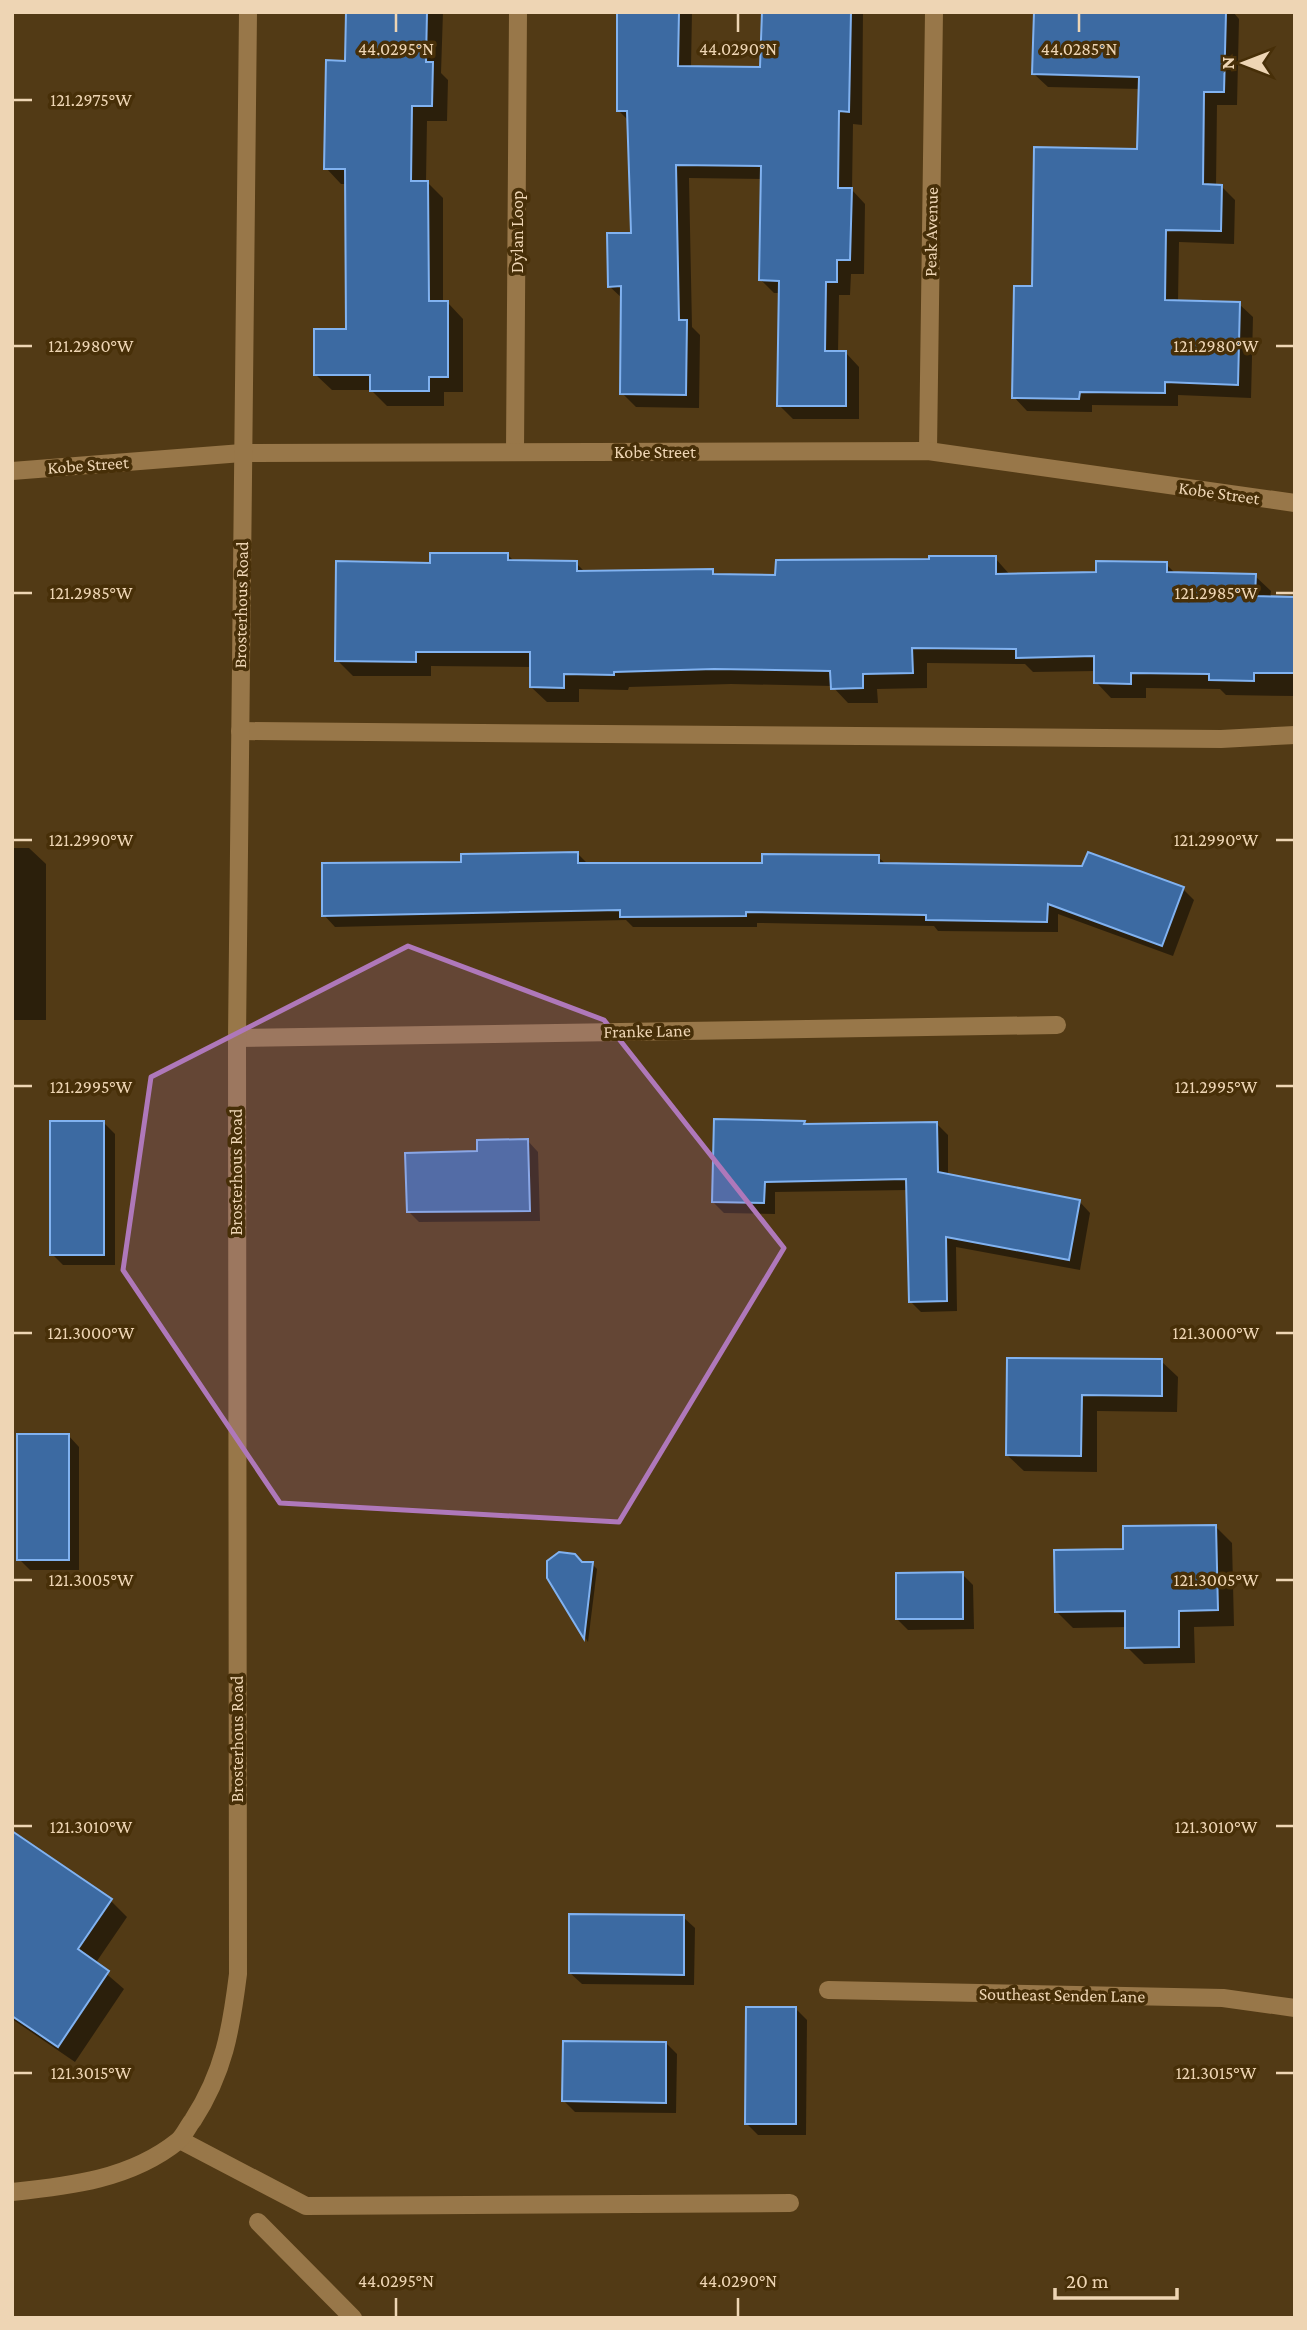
<svg xmlns="http://www.w3.org/2000/svg" width="1307" height="2330" viewBox="0 0 1307 2330" font-family="'Crimson Pro',serif">
<rect width="100%" height="100%" fill="#523a15"/>
<g fill="#0007">
<polygon points="347,12 443,12 441,73 448,80 447,121 427,121 426,181 443,198 443,303 448,303 463,319 463,392 444,392 444,406 387,406 371,390 332,390 316,375 348,331 347,184 341,184 326,168 347,62"/>
<polygon points="619,12 692,12 691,67 764,67 764,12 863,12 862,125 853,124 852,190 865,204 864,274 851,274 850,295 839,295 838,353 846,353 859,367 859,419 793,419 779,405 781,293 774,293 761,280 763,179 689,178 692,327 700,335 699,408 636,407 622,393 623,299 609,286 633,235 629,121 619,111"/>
<polygon points="1035,12 1233,12 1239,19 1237,105 1217,105 1216,186 1221,186 1235,200 1234,244 1179,242 1178,302 1239,304 1253,317 1251,398 1178,395 1178,406 1092,405 1092,412 1027,411 1014,397 1033,288 1139,151 1140,89 1048,87 1034,74"/>
<polygon points="508,555 515,562 576,563 586,573 712,571 717,576 777,577 995,558 1011,576 1097,574 1166,564 1176,574 1255,576 1271,591 1270,598 1295,599 1295,696 1226,695 1220,689 1146,688 1146,698 1111,698 1096,682 1096,671 1033,672 1025,664 927,663 927,688 877,689 878,703 848,703 832,686 731,684 629,687 628,690 579,689 579,702 547,702 531,687 532,667 431,666 431,676 353,676 337,660 431,564"/>
<polygon points="12,848 29,848 46,864 46,1020 12,1020"/>
<polygon points="578,854 589,865 764,865 878,857 887,865 1183,889 1194,900 1173,956 1058,914 1058,932 938,931 934,926 757,923 757,927 633,927 626,920 335,927 324,915 463,864"/>
<polygon points="104,1123 115,1134 115,1265 63,1265 52,1254"/>
<polygon points="804,1123 807,1126 937,1124 948,1135 948,1176 1079,1201 1090,1213 1080,1270 956,1247 957,1311 921,1312 910,1301 908,1190 775,1192 775,1214 724,1213 713,1202"/>
<polygon points="527,1140 538,1152 540,1221 419,1222 408,1211 479,1153"/>
<polygon points="1008,1360 1161,1361 1178,1377 1177,1412 1097,1411 1097,1472 1024,1471 1007,1455"/>
<polygon points="68,1435 79,1447 79,1570 30,1570 19,1559"/>
<polygon points="1216,1527 1232,1543 1234,1626 1194,1627 1195,1663 1144,1664 1127,1647 1127,1627 1073,1628 1057,1612"/>
<polygon points="583,1564 592,1564 597,1569 588,1642 549,1578"/>
<polygon points="962,1574 973,1585 974,1629 908,1630 897,1619"/>
<polygon points="111,1901 127,1917 95,1964 124,1989 75,2062 12,2019 12,1977"/>
<polygon points="683,1917 695,1928 694,1985 582,1984 570,1973"/>
<polygon points="796,2009 807,2020 806,2135 758,2135 747,2124"/>
<polygon points="666,2043 677,2054 676,2113 575,2112 564,2101"/>
</g>
<g fill="#3c6aa2" stroke="#81b2f0" stroke-width="2">
<polygon points="346,12 427,12 426,62 433,62 432,106 412,106 411,181 428,181 429,301 448,301 448,377 429,377 429,391 370,391 370,375 314,375 314,329 346,329 345,169 324,169 326,60 345,61"/>
<polygon points="617,12 679,12 678,66 760,67 762,12 851,12 849,112 839,111 838,188 852,188 850,260 837,260 837,282 826,282 825,351 846,351 846,406 777,406 779,281 759,280 761,166 676,165 679,320 687,320 686,395 620,394 621,286 608,287 607,233 631,233 627,111 617,111"/>
<polygon points="1034,12 1226,12 1224,92 1204,92 1203,184 1222,185 1221,231 1166,230 1165,300 1240,302 1238,385 1165,382 1165,393 1080,392 1079,399 1012,398 1014,286 1032,286 1034,147 1137,149 1139,77 1032,74"/>
<polygon points="430,553 508,553 508,560 577,561 577,571 713,569 713,574 775,575 776,560 929,559 929,556 996,556 996,574 1096,572 1096,561 1167,562 1167,572 1256,574 1255,596 1295,597 1295,673 1254,673 1254,681 1209,680 1209,674 1131,673 1131,684 1094,683 1094,656 1016,658 1016,649 912,648 913,673 863,674 863,688 831,689 830,671 714,669 614,672 614,675 564,674 564,688 530,687 530,652 416,652 416,662 335,661 336,561 430,563"/>
<polygon points="578,852 578,863 762,863 762,854 879,855 879,863 1082,866 1088,852 1184,887 1162,946 1048,904 1047,922 926,920 926,915 746,912 746,916 620,917 620,910 322,916 322,863 461,862 461,854"/>
<polygon points="714,1119 805,1121 804,1124 937,1122 938,1172 1080,1200 1069,1260 946,1237 947,1301 909,1302 906,1179 765,1182 764,1203 712,1202"/>
<rect x="50" y="1121" width="54" height="134"/>
<polygon points="528,1139 530,1211 407,1212 405,1153 477,1151 477,1140"/>
<polygon points="1007,1358 1162,1359 1162,1396 1082,1395 1081,1456 1006,1455"/>
<rect x="17" y="1434" width="52" height="126"/>
<polygon points="1216,1525 1218,1610 1179,1611 1179,1647 1125,1648 1125,1611 1055,1612 1054,1550 1123,1549 1123,1526"/>
<polygon points="559,1552 575,1554 582,1562 593,1562 584,1639 547,1578 547,1561"/>
<polygon points="963,1572 963,1619 896,1619 896,1573"/>
<polygon points="12,1831 112,1899 78,1949 109,1971 58,2047 12,2016"/>
<polygon points="569,1914 684,1915 684,1975 569,1973"/>
<polygon points="746,2007 796,2007 796,2124 745,2124"/>
<polygon points="563,2041 666,2042 666,2103 562,2101"/>
</g>
<g fill="none" stroke-linecap="round" stroke-linejoin="round">
<g stroke="#987749" stroke-width="18">
<polyline points="928,451 934,12"/>
<polyline points="515,452 518,12"/>
<polyline points="12,471 242,453 928,451 1295,503"/>
<polyline points="240,731 1221,739 1295,735"/>
<polyline points="237,1038 1057,1025"/>
<polyline points="828,1990 1223,1998 1295,2008"/>
<polyline points="180,2140 306,2206 790,2203"/>
<path d="M12 2192C70 2186 131 2179 178 2141 184 2136 188 2126 193 2120 224 2072 231 2030 238 1974L237 1038 248 12"/>
<polyline points="258,2222 353,2318"/>
</g>
</g>
<path fill="#af78ba" fill-opacity="0.2" stroke="#af78ba" stroke-width="5" stroke-linejoin="round" d="M408 946 604 1020 784 1248 619 1522 280 1503 123 1270 151 1077Z"/>
<path fill="none" stroke="#eed5b4" stroke-width="2.5" d="M396 14V32M738 14V32M1079 14V32M14 100H32M14 346H32M1276 346H1293M14 593H32M1276 593H1293M14 840H32M1276 840H1293M14 1086H32M1276 1086H1293M14 1333H32M1276 1333H1293M14 1580H32M1276 1580H1293M14 1826H32M1276 1826H1293M14 2073H32M1276 2073H1293M396 2298V2316M738 2298V2316"/>
<g text-anchor="middle" dominant-baseline="central" stroke-width="7" stroke-linejoin="round" paint-order="stroke">
<g font-size="18" fill="#eed5b4" stroke="#472f08">
<text transform="translate(517 232) rotate(-90)">Dylan Loop</text>
<text transform="translate(931 232) rotate(-89)">Peak Avenue</text>
<text x="655" y="452">Kobe Street</text>
<text transform="translate(88 465) rotate(-4)">Kobe Street</text>
<text transform="translate(1219 493) rotate(8)">Kobe Street</text>
<text transform="translate(241 605) rotate(-89)">Brosterhous Road</text>
<text transform="translate(647 1031) rotate(-1)">Franke Lane</text>
<text transform="translate(236 1172) rotate(-90)">Brosterhous Road</text>
<text transform="translate(237 1739) rotate(-90)">Brosterhous Road</text>
<text transform="translate(1062 1995) rotate(1)">Southeast Senden Lane</text>
</g>
</g>
<g font-size="18" text-anchor="middle" fill="#eed5b4" stroke="#472f08" stroke-width="7" stroke-linejoin="round" paint-order="stroke">
<text x="396" y="55">44.0295°N</text>
<text x="738" y="55">44.0290°N</text>
<text x="1079" y="55">44.0285°N</text>
<text x="91" y="106">121.2975°W</text>
<text x="1216" y="352">121.2980°W</text>
<text x="91" y="352">121.2980°W</text>
<text x="1216" y="599">121.2985°W</text>
<text x="91" y="599">121.2985°W</text>
<text x="1216" y="846">121.2990°W</text>
<text x="91" y="846">121.2990°W</text>
<text x="1216" y="1093">121.2995°W</text>
<text x="91" y="1093">121.2995°W</text>
<text x="1216" y="1339">121.3000°W</text>
<text x="91" y="1339">121.3000°W</text>
<text x="1216" y="1586">121.3005°W</text>
<text x="91" y="1586">121.3005°W</text>
<text x="1216" y="1833">121.3010°W</text>
<text x="91" y="1833">121.3010°W</text>
<text x="91" y="2079">121.3015°W</text>
<text x="1216" y="2079">121.3015°W</text>
<text x="396" y="2287">44.0295°N</text>
<text x="738" y="2287">44.0290°N</text>
</g>
<rect width="1307" height="2330" fill="none" stroke="#eed5b4" stroke-width="28"/>
<g transform="translate(1244 63) rotate(270)" stroke="#472f08" stroke-width="5" paint-order="stroke">
<path d="M0-5L12 26L0 18L-12 26Z" fill="#eed5b4"/>
<text y="-10" font-size="19" font-weight="bold" text-anchor="middle" fill="#eed5b4">N</text>
</g>
<path d="M1055 2288v10h122v-10" fill="none" stroke="#eed5b4" stroke-width="3.5"/>
<text x="1066" y="2288" font-size="21" fill="#eed5b4" stroke="#472f08" stroke-width="5" paint-order="stroke">20 m</text>
</svg>
